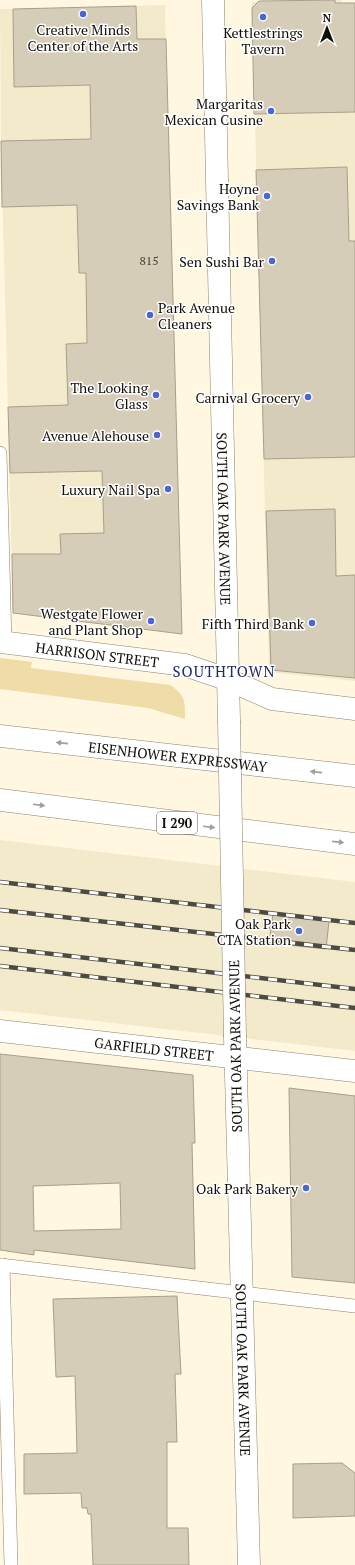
<svg xmlns="http://www.w3.org/2000/svg" width="355" height="1565" viewBox="0 0 355 1565" font-family="'PT Serif',serif">
<rect width="100%" height="100%" fill="#fff7e0"/>
<g fill="#f3eacc">
<polygon points="342,0 343,70 355,70 355,681 269,672 252,2"/>
<polygon points="165,5 170,203 174,633 13,613 1,141 0,9"/>
<polygon points="0,840 355,882 355,1051 0,1010"/>
</g>
<path fill="#efdca8" d="M0 658 32 662 31 668 170 685C186 695 185 702 185 719L148 708 0 689Z"/>
<g fill="#d5cdb7" stroke="#a79f8a" fill-rule="evenodd">
<polygon points="335,0 335,3 355,3 355,112 254,114 252,8 259,1"/>
<polygon points="136,6 137,39 166,39 182,634 13,613 12,554 61,554 60,534 104,533 102,471 10,473 8,407 68,405 66,344 87,343 86,273 79,273 77,205 2,207 1,141 91,139 90,85 14,87 13,9"/>
<polygon points="347,167 349,241 355,241 355,457 264,459 256,170"/>
<polygon points="335,509 336,576 355,575 355,678 271,670 266,511"/>
<polygon points="273,914 329,921 326,949 269,943"/>
<path d="M0 1054 193 1075 195 1143H192L195 1269 34 1250V1255L0 1250ZM120 1183 121 1229 34 1231 33 1186Z"/>
<polygon points="289,1088 355,1096 355,1283 292,1277"/>
<polygon points="177,1296 181,1374 175,1374 177,1442 167,1442 167,1528 188,1528 189,1565 93,1565 91,1514 88,1514 87,1508 82,1508 81,1493 24,1494 24,1454 77,1453 75,1376 56,1377 53,1299"/>
<polygon points="342,1463 355,1473 355,1516 293,1518 293,1464"/>
</g>
<g fill="none" stroke-linecap="round" stroke-linejoin="round">
<g stroke="#89826e" stroke-width="14">
<g id="service">
<polyline points="0,453 5,643"/>
<polyline points="0,1265 355,1306"/>
<polyline points="3,1265 11,1565"/>
</g>
</g>
<g stroke="#89826e" stroke-width="23">
<g id="minor">
<path id="s1" d="M0 642 185 665 229 680 272 699 355 709"/>
</g>
</g>
<g stroke="#89826e" stroke-width="23">
<g id="tertiary">
<path id="s2" d="M213 0 229 721"/>
<path id="s3" d="M0 1031 355 1071"/>
<path id="s4" d="M235 1037 249 1565"/>
</g>
</g>
<g stroke="#89826e" stroke-width="23">
<g id="motorway">
<path id="s5" d="M0 736 355 776"/>
<polyline points="0,800 355,844"/>
</g>
</g>
<polyline stroke="#858071" stroke-width="2.5" stroke-dasharray="1 3" stroke-linecap="butt" points="265,927 271,928"/>
<use href="#service" stroke="#fff" stroke-width="13"/>
<use href="#minor" stroke="#fff" stroke-width="22"/>
<use href="#tertiary" stroke="#fff" stroke-width="22"/>
<use href="#motorway" stroke="#fff" stroke-width="22"/>
<g stroke="#4d4a3f" stroke-width="4.5">
<g id="rail">
<polyline points="0,882 355,923"/>
<polyline points="0,910 355,950"/>
<polyline points="0,948 355,989"/>
<polyline points="0,966 355,1008"/>
</g>
</g>
<use href="#rail" stroke="#fff" stroke-width="3" stroke-dasharray="9" stroke-linecap="butt"/>
<g stroke="#89826e" stroke-width="23" stroke-linecap="butt">
<polyline id="tertiary-bridge" points="229,721 235,1037"/>
</g>
<use href="#tertiary-bridge" stroke="#fff" stroke-width="22"/>
</g>
<defs><path id="oneway-solid" d="M-6-.8H1V-3.2L6.5 0L1 3.2V.8H-6Z"/></defs>
<g fill="#9f9f9c">
<use href="#oneway-solid" transform="translate(62 743) rotate(-174)"/>
<use href="#oneway-solid" transform="translate(316 772) rotate(-174)"/>
<use href="#oneway-solid" transform="translate(39 805) rotate(7)"/>
<use href="#oneway-solid" transform="translate(209 827) rotate(7)"/>
<use href="#oneway-solid" transform="translate(338 842) rotate(6)"/>
</g>
<g fill="#4b64d8" stroke="#fff" stroke-width="1.5">
<circle cx="83" cy="14" r="4"/>
<circle cx="263" cy="17" r="4"/>
<circle cx="271" cy="111" r="4"/>
<circle cx="267" cy="196" r="4"/>
<circle cx="272" cy="261" r="4"/>
<circle cx="150" cy="315" r="4"/>
<circle cx="156" cy="395" r="4"/>
<circle cx="308" cy="397" r="4"/>
<circle cx="157" cy="435" r="4"/>
<circle cx="168" cy="489" r="4"/>
<circle cx="151" cy="621" r="4"/>
<circle cx="312" cy="623" r="4"/>
<circle cx="299" cy="931" r="4"/>
<circle cx="306" cy="1188" r="4"/>
</g>
<g text-anchor="middle" dominant-baseline="central" stroke-width="3" stroke-linejoin="round" paint-order="stroke">
<g font-size="12" fill="#413e33">
<text x="149" y="260">815</text>
</g>
<rect fill="#fff" stroke="#585651" stroke-width="1" x="157" y="812" width="40" height="22" rx="3"/>
<g font-size="13" font-weight="bold" fill="#100e07">
<text x="177" y="823">I 290</text>
</g>
<g font-size="14" fill="#100e07" stroke="#fff" text-anchor="end">
<text x="83" y="29" text-anchor="middle">Creative Minds<tspan x="83" dy="16">Center of the Arts</tspan></text>
<text x="263" y="32" text-anchor="middle">Kettlestrings<tspan x="263" dy="16">Tavern</tspan></text>
<text x="263" y="103">Margaritas<tspan x="263" dy="16">Mexican Cusine</tspan></text>
<text x="259" y="188">Hoyne<tspan x="259" dy="16">Savings Bank</tspan></text>
<text x="264" y="261">Sen Sushi Bar</text>
<text x="158" y="307" text-anchor="start">Park Avenue<tspan x="158" dy="16">Cleaners</tspan></text>
<text x="148" y="387">The Looking<tspan x="148" dy="16">Glass</tspan></text>
<text x="300" y="397">Carnival Grocery</text>
<text x="149" y="435">Avenue Alehouse</text>
<text x="160" y="489">Luxury Nail Spa</text>
<text x="143" y="613">Westgate Flower<tspan x="143" dy="16">and Plant Shop</tspan></text>
<text x="304" y="623">Fifth Third Bank</text>
<text x="291" y="923">Oak Park<tspan x="291" dy="16">CTA Station</tspan></text>
<text x="298" y="1188">Oak Park Bakery</text>
</g>
<g font-size="14" fill="#100e07" stroke="#fff">
<text stroke="none"><textPath href="#s2" startOffset="519">SOUTH OAK PARK AVENUE</textPath></text>
<text stroke="none"><textPath href="#s1" startOffset="98">HARRISON STREET</textPath></text>
<text stroke="none"><textPath href="#s5" startOffset="179">EISENHOWER EXPRESSWAY</textPath></text>
<text transform="translate(235 1046) rotate(-91)">SOUTH OAK PARK AVENUE</text>
<text stroke="none"><textPath href="#s3" startOffset="155">GARFIELD STREET</textPath></text>
<text stroke="none"><textPath href="#s4" startOffset="333">SOUTH OAK PARK AVENUE</textPath></text>
</g>
<g font-size="15" letter-spacing="1" fill="#1f2b64" stroke="#fff">
<text x="224" y="671">SOUTHTOWN</text>
</g>
</g>
<g transform="translate(327 28)" stroke="#ffffff" stroke-width="3" paint-order="stroke">
<path d="M0-3L7 15L0 10L-7 15Z" fill="#100e07"/>
<text y="-6" font-size="11" font-weight="bold" text-anchor="middle" fill="#100e07">N</text>
</g>
</svg>
